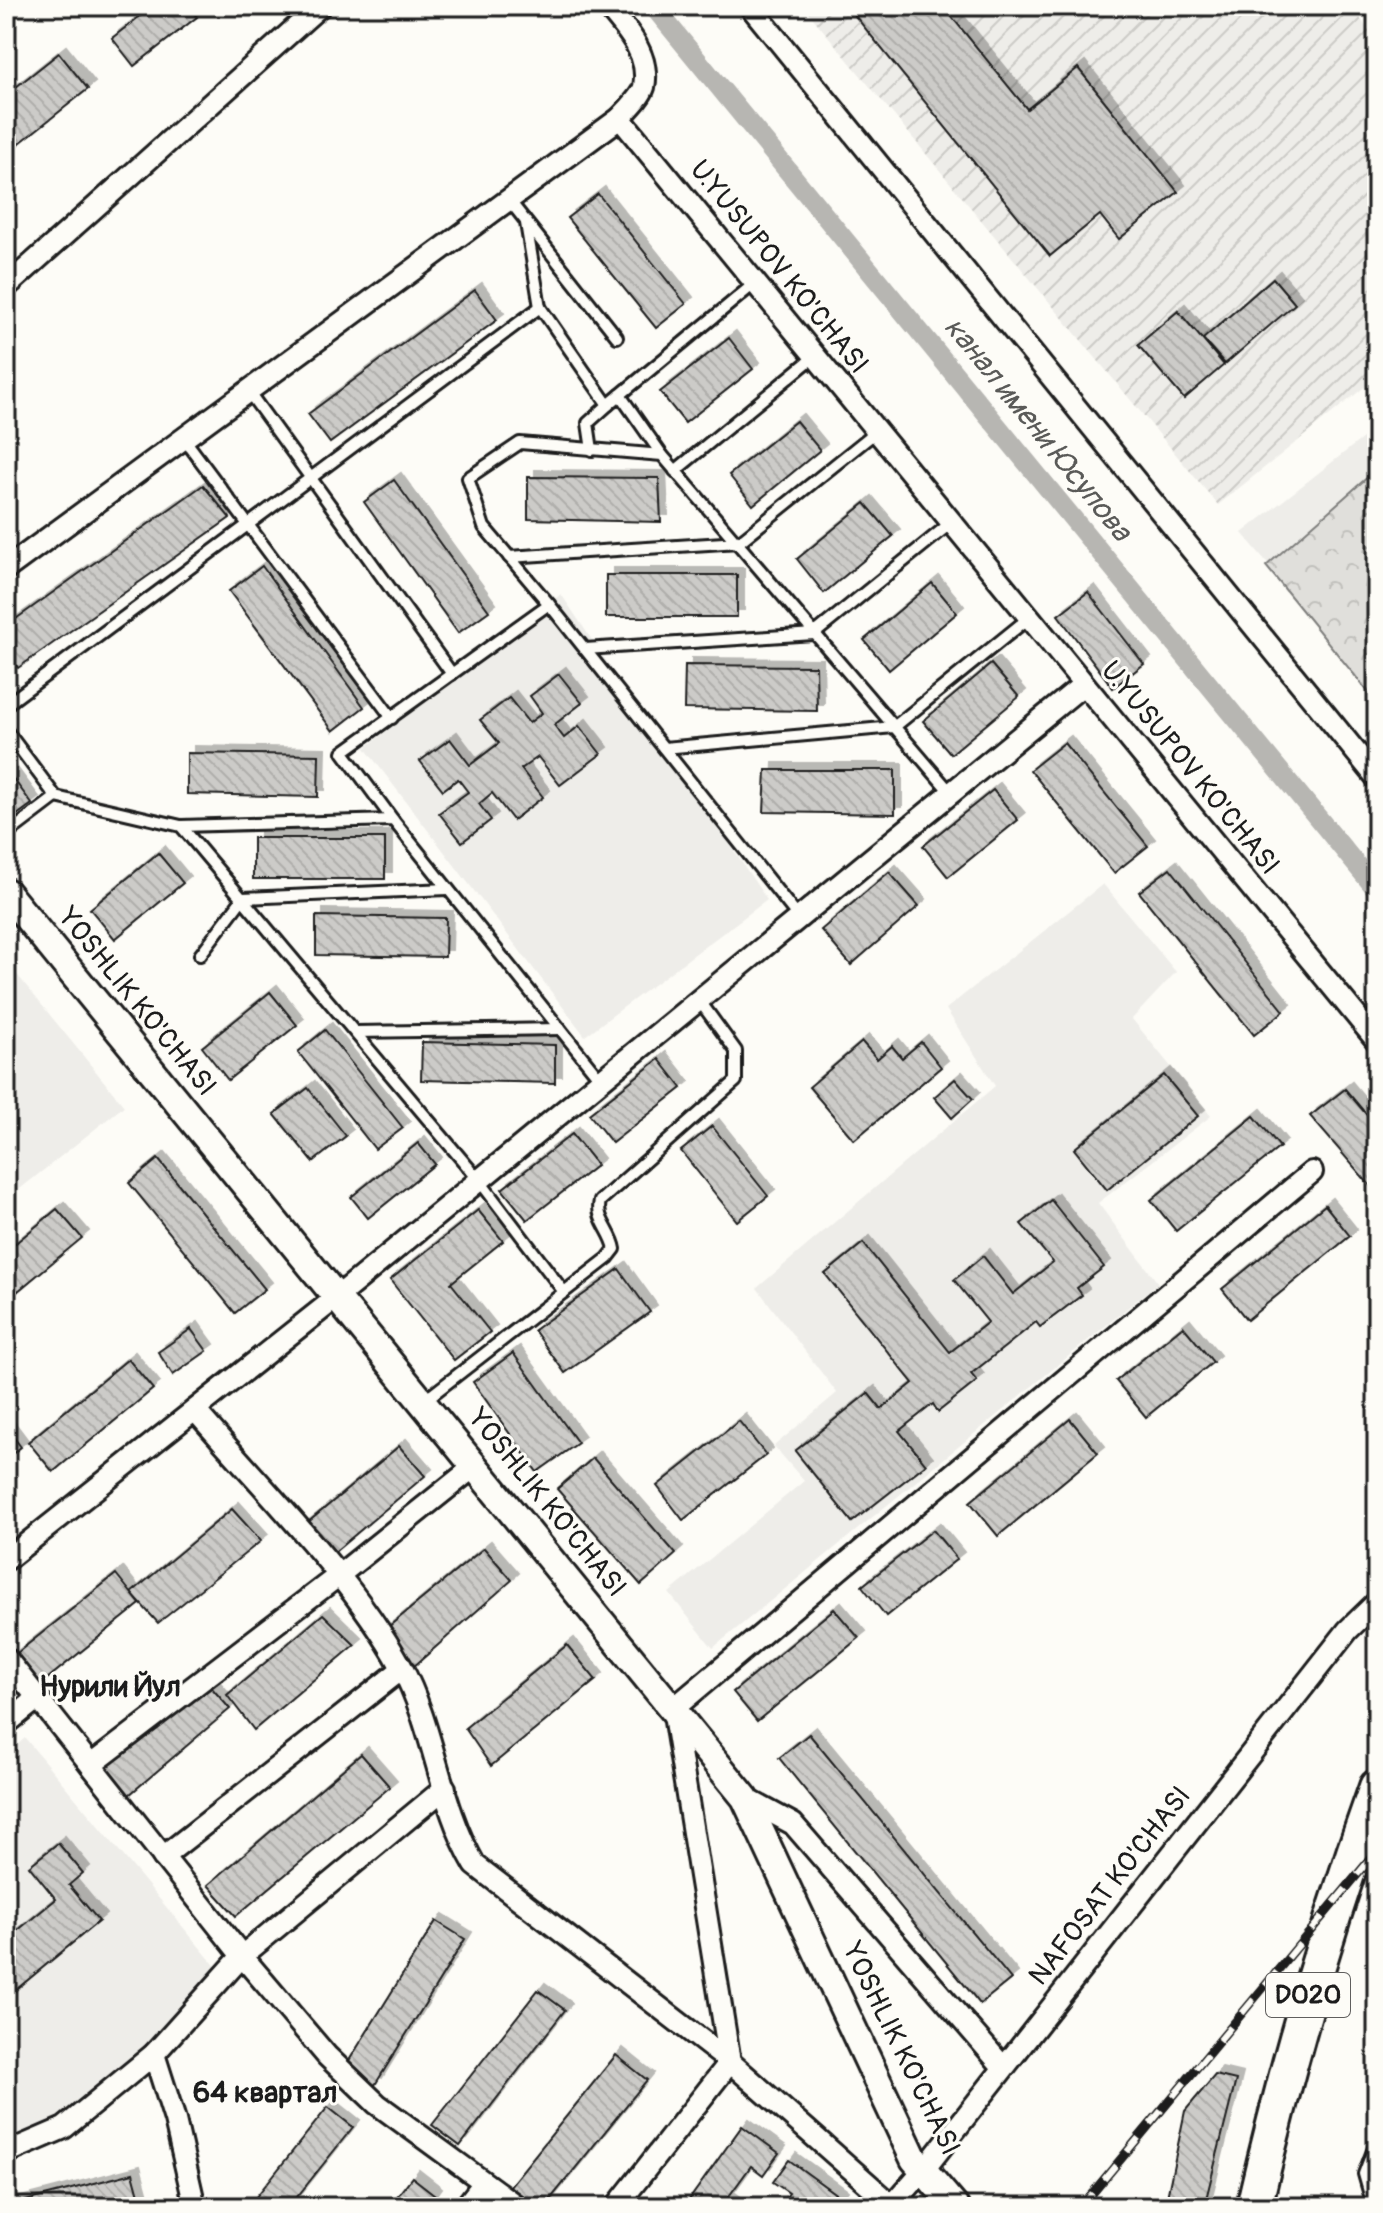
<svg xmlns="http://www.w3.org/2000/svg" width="1383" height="2213" viewBox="0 0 1383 2213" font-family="Pangolin,sans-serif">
<defs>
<pattern id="industrial-furrows" width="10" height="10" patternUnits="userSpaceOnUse" patternTransform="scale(2)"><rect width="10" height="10" fill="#eeede9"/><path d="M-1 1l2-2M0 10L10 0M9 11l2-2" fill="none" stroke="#cccbc7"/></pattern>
<pattern id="forest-crowns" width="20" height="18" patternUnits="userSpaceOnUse" patternTransform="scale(2)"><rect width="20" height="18" fill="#e0dfdb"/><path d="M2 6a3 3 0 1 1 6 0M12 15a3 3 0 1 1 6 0" fill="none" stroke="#c0bfbb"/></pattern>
<pattern id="building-back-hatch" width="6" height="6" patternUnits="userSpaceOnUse" patternTransform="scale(2)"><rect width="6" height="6" fill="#cccbc8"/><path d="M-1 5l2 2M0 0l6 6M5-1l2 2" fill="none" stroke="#afaeab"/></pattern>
<filter id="shadow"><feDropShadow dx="7" dy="-7" stdDeviation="0" flood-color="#0004"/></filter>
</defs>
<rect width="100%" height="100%" fill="#fdfcf7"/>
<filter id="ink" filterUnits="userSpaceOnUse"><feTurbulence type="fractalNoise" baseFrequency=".0125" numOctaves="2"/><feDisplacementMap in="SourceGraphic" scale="16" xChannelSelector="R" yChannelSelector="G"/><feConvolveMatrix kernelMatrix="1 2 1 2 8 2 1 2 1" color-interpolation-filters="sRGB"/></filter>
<g filter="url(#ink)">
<g fill="#eeede9">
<polygon points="1377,427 1377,691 1242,533"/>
<polygon points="561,594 767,900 585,1036 365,748"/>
<polygon points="1103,884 1176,972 1132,1019 1211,1116 1098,1203 1158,1283 713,1648 669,1593 804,1481 774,1446 837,1393 757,1288 995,1086 946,1009"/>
<polygon points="6,961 124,1106 6,1200"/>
<polygon points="25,1738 228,1981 45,2134 6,2145 6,1755"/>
</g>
<polygon fill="url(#industrial-furrows)" points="803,6 1352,6 1377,43 1377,377 1218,505"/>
<polygon fill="url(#forest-crowns)" stroke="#7e7e7c" stroke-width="2" points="1377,469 1377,703 1266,566"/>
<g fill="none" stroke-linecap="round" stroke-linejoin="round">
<polyline stroke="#b7b6b2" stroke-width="20" points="653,6 1377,890"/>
</g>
<g fill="url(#building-back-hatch)" stroke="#1c1c1c" stroke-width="2" filter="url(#shadow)">
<polygon points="153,6 188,6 197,17 134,66 112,38"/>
<polygon points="847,6 943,6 1027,109 1078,68 1178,192 1119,239 1100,215 1050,256"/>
<polygon points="59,53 88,89 6,154 6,95"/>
<polygon points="598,194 686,304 656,328 567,218"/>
<polygon points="1273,278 1295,304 1225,364 1203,339"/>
<polygon points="475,290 497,320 330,443 308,414"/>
<polygon points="1178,311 1224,365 1184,399 1138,345"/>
<polygon points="729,338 753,369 685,423 660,392"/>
<polygon points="796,421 820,450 753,505 729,475"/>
<polygon points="528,477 659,478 661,522 528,519"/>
<polygon points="394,480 489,611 458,633 364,502"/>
<polygon points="203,485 230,518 18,668 6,654 6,626"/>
<polygon points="865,503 893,536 824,593 797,559"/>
<polygon points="262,566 364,707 333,731 229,591"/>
<rect x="606" y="575" width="131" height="42"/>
<polygon points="932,583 957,613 889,670 864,640"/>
<polygon points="1088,592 1144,664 1113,688 1058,615"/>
<polygon points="991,664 1019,697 951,754 923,721"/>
<polygon points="685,665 816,666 817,711 684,709"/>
<polygon points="559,674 582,703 554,725 564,738 579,726 601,754 560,785 538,757 521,769 543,797 513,820 492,793 479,804 491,820 462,842 439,813 468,792 458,779 443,790 420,761 450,739 470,765 499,743 480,720 509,698 529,723 542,713 530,696"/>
<polygon points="1064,743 1148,846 1114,873 1030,770"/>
<polygon points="187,753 319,755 318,797 187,794"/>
<polygon points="6,769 32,804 6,823"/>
<polygon points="766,770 895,770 895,814 764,812"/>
<polygon points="993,790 1018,820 948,877 923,846"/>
<rect x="253" y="838" width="132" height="41"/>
<polygon points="158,853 183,883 115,939 90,909"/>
<polygon points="1170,868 1284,1011 1254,1035 1139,892"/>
<polygon points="889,872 919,906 851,965 821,930"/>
<polygon points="316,916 446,918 445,957 316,955"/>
<polygon points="270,992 297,1025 228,1080 202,1047"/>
<polygon points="325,1030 403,1128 375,1149 298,1052"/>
<polygon points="422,1042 555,1045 555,1083 421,1080"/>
<polygon points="862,1042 877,1059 892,1046 902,1058 921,1042 941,1067 854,1140 809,1087"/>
<polygon points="659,1059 682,1088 612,1143 589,1114"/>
<polygon points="1164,1075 1198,1116 1107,1190 1074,1149"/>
<polygon points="955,1079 973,1099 952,1118 934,1097"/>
<polygon points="308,1088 346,1136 313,1162 274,1114"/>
<polygon points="1345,1089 1377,1127 1377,1186 1373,1189 1310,1116"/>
<polygon points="1254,1116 1280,1147 1176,1231 1151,1200"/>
<polygon points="712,1126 768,1196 737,1221 681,1151"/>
<polygon points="572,1134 597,1165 527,1220 502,1189"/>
<polygon points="418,1143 435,1164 368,1218 351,1197"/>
<polygon points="158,1159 265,1289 235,1313 129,1183"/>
<polygon points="1051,1200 1104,1267 1077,1288 1082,1295 1040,1327 1036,1322 971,1374 977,1381 938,1412 933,1404 899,1431 926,1464 852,1522 795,1451 868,1393 881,1409 913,1383 825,1274 863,1243 950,1352 988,1322 954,1280 983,1256 1013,1294 1053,1262 1021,1224"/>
<polygon points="1325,1205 1350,1236 1247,1320 1222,1289"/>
<polygon points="57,1209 82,1238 6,1301 6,1251"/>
<polygon points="478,1210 503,1241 451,1283 490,1332 454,1360 390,1280"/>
<polygon points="619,1269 650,1312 565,1373 534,1330"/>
<polygon points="1183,1326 1213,1362 1146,1417 1116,1381"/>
<polygon points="191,1329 207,1351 173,1375 158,1352"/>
<polygon points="513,1353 578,1443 537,1472 473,1382"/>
<polygon points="128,1359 153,1389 53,1472 28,1442"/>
<polygon points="1070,1419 1098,1453 998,1536 970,1502"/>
<polygon points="739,1421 766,1455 683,1520 657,1486"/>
<polygon points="6,1427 21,1447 6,1459"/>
<polygon points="399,1446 425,1476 325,1560 300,1529"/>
<polygon points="593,1458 676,1554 641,1585 557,1489"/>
<polygon points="232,1509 261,1541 158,1623 131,1593"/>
<polygon points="933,1530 957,1559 886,1616 862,1586"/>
<polygon points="484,1548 512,1580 412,1668 382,1632"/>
<polygon points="116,1574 140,1604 37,1687 12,1657"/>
<polygon points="834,1609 859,1638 757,1721 733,1692"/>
<polygon points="323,1614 355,1645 254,1730 227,1695"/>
<polygon points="567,1645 596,1680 491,1766 465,1728"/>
<polygon points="204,1679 230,1709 129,1795 103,1765"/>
<polygon points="809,1734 1011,1979 980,2004 779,1758"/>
<polygon points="361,1754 390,1787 236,1916 208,1885"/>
<polygon points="58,1843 83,1873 69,1885 99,1921 6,1998 6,1940 56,1899 29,1866"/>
<polygon points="436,1921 465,1939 375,2085 345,2067"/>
<polygon points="538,1990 565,2010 460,2146 432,2125"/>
<polygon points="616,2055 647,2080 544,2207 535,2207 509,2187"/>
<polygon points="1215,2075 1236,2080 1204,2207 1165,2207 1185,2111"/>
<polygon points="328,2107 353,2127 289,2207 248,2207"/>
<polygon points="742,2126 779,2153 763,2175 751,2166 727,2199 738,2207 684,2207"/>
<polygon points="789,2160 841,2198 834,2207 779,2207 789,2193 773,2182"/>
<polygon points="133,2173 142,2206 6,2207 6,2206"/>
<polygon points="412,2177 435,2195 426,2207 389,2207"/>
</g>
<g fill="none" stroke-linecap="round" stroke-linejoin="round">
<g stroke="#1c1c1c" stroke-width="16">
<g id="service">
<polyline points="509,200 617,337"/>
<polyline points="526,223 540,307"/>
<polyline points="248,391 452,674"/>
<polyline points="620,395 662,455"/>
<polyline points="185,440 392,718"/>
<polyline points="592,450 588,423 608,405"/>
<polyline points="675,471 815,356"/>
<polyline points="509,557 739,542 877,431"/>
<polyline points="549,604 484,527 468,478 520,443 662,455 951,793"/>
<polyline points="585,649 814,634 952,522"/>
<polyline points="6,705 540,307 608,405 755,283"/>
<polyline points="6,730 56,797"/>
<polyline points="664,748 894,727 1030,617"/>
<polyline points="393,820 343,752 549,604 799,918"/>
<polyline points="181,826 393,820 601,1080"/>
<polyline points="6,835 56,797 181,826 479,1180 564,1292"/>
<polyline points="200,955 243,898 447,889"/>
<polyline points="355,1032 560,1029"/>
<path d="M424 1401 608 1258 615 1249C612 1231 595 1219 600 1201L736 1081V1051L699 1000"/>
<polyline points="1377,2140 1364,2174 1370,2195 1377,2200"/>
</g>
</g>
<g stroke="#1c1c1c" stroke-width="26">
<g id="minor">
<path d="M607 6C625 27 651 55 644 87 641 97 627 110 620 118"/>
<polyline points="750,6 1377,778"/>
<polyline points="6,287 320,6"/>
<polyline points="6,569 620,118 1377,1041"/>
<path d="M195 1410C264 1491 349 1573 401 1666 435 1729 439 1804 475 1865L730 2062 892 2205"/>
<polyline points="6,1560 337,1297 1084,684"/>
<polyline points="6,1658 242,1956 327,2056 377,2104 518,2207"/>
<polyline points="6,1724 38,1698"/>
<polyline points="91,1765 338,1576 475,1466"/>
<polyline points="745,1798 793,1824 1003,2067"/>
<polyline points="163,1857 402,1669"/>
<polyline points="154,2054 175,2120 195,2207"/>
<polyline points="6,2153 64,2128 154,2054 242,1956 445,1788"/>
<polyline points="465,2207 483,2184"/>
<polyline points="616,2207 730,2062 673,1709 1312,1172"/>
<polyline points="891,2207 926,2167 1348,1630 1377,1602"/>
</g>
</g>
<g stroke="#1c1c1c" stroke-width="32">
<polyline id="tertiary" points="6,892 745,1798 914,2159 955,2207"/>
</g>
<g stroke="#1c1c1c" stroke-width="40">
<path id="primary" d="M1254 2207C1287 2064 1327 1925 1377 1787"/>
</g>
<use href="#service" stroke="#fdfcf7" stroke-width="10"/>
<use href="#minor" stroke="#fdfcf7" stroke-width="20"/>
<use href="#tertiary" stroke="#fdfcf7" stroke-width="26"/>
<use href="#primary" stroke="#fdfcf7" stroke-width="34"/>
<g stroke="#1c1c1c" stroke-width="9">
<polyline id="rail" points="1081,2207 1377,1851"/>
</g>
<use href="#rail" stroke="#fdfcf7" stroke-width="6" stroke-dasharray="18" stroke-linecap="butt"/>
</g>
</g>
<g text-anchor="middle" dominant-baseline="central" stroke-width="6" stroke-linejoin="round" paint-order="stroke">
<rect fill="#fdfcf7" stroke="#605f5e" stroke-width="2" x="1266" y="1973" width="84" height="44" rx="6"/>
<g font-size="26" font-weight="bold" fill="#1c1c1c">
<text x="1308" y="1995">D020</text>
</g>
<g font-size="28" fill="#1c1c1c" stroke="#fdfcf7">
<text transform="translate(779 267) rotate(51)">U.YUSUPOV KO'CHASI</text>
<text transform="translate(1190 768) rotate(51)">U.YUSUPOV KO'CHASI</text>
<text transform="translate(137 1002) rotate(51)">YOSHLIK KO'CHASI</text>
<text transform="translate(547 1503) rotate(51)">YOSHLIK KO'CHASI</text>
<text transform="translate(1110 1886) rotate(-52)">NAFOSAT KO'CHASI</text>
<text transform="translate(901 2049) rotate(64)">YOSHLIK KO'CHASI</text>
</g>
<g font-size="30" font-style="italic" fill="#5a5a58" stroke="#fdfcf7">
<text transform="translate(1038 429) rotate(51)">канал имени Юсупова</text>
</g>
<g font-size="30" font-weight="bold" fill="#1c1c1c" stroke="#fdfcf7">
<text x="110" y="1686">Нурили Йул</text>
<text x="265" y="2092">64 квартал</text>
</g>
</g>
<rect width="1383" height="2213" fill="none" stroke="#fdfcf7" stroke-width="32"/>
<rect x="16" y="16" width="1351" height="2181" fill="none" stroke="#1c1c1c" stroke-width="3" filter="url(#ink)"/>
</svg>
